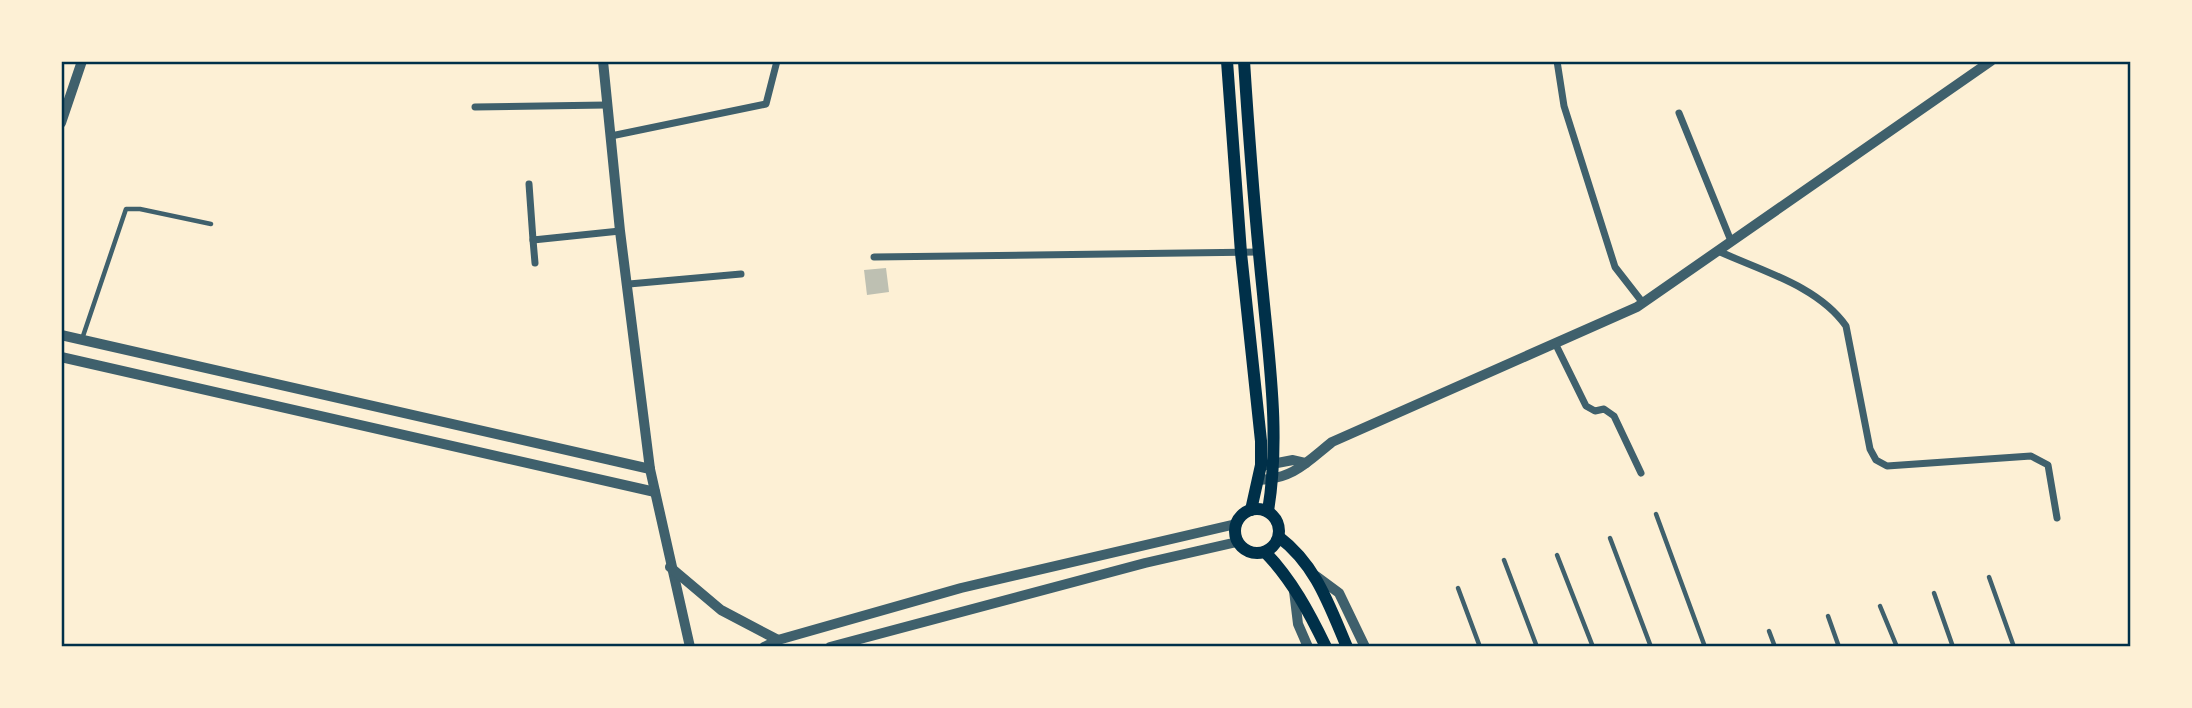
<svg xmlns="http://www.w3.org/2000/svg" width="2192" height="708" viewBox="0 0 2192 708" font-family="Arial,sans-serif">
<rect width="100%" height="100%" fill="#fdf0d5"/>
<polygon fill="#bec0b2" points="886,268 889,292 867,295 864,270"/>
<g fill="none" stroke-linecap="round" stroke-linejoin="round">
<g stroke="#3f606c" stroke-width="4.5">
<polyline points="82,339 126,209 140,209 211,224"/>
<polyline points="1656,514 1705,647"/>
<polyline points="1610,538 1651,647"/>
<polyline points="1557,555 1593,647"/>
<polyline points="1504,560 1537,647"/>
<polyline points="1989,577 2014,647"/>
<polyline points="1458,588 1480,647"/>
<polyline points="1934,593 1953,647"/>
<polyline points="1880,606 1897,647"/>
<polyline points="1828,616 1839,647"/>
<polyline points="1769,631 1775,647"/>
</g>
<g stroke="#3f606c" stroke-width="7">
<polyline points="1557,61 1564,106 1615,267 1643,303"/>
<polyline points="475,107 606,105"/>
<polyline points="1679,113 1731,241"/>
<polyline points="611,136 766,104 777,61"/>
<polyline points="529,184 533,240 620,231"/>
<polyline points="533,240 535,263"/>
<path d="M1718 251C1762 271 1818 286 1846 326L1870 449 1876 460 1887 466 2031 456 2048 465 2057 518"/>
<polyline points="874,257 1259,252"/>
<polyline points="629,284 741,274"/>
<polyline points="1556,345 1586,406 1595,411 1604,409 1614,416 1641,473"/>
</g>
<g stroke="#3f606c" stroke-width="10">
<polyline points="603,61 620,231 650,469 690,647"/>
<polyline points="61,123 82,61"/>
<polyline points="61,335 650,469"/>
<polyline points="61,357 655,492"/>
<polyline points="1267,465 1293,460 1306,463"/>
<path d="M1257 480C1293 479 1306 463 1332 442L1637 307 1991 61"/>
<polyline points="670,567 721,610 778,640"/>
<polyline points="1316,576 1339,593 1365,647"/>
<polyline points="1294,591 1298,624 1308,647"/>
<polyline points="764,647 778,640 961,588 1236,524"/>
<polyline points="830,647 1145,563 1237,542"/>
</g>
<g stroke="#003049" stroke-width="12">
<polyline points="1227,61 1241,253 1261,441 1261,465 1251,510"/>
<path d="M1244 61C1249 139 1255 217 1263 294 1270 368 1280 438 1268 511"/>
<circle cx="1257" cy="531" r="22"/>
<path d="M1279 537C1316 565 1329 605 1347 647"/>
<path d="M1265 552C1292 580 1309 612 1326 647"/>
</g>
</g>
<rect width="2192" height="708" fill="none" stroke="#fdf0d5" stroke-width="126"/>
<rect x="63" y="63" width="2066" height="582" fill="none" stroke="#003049" stroke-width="2.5"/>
</svg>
